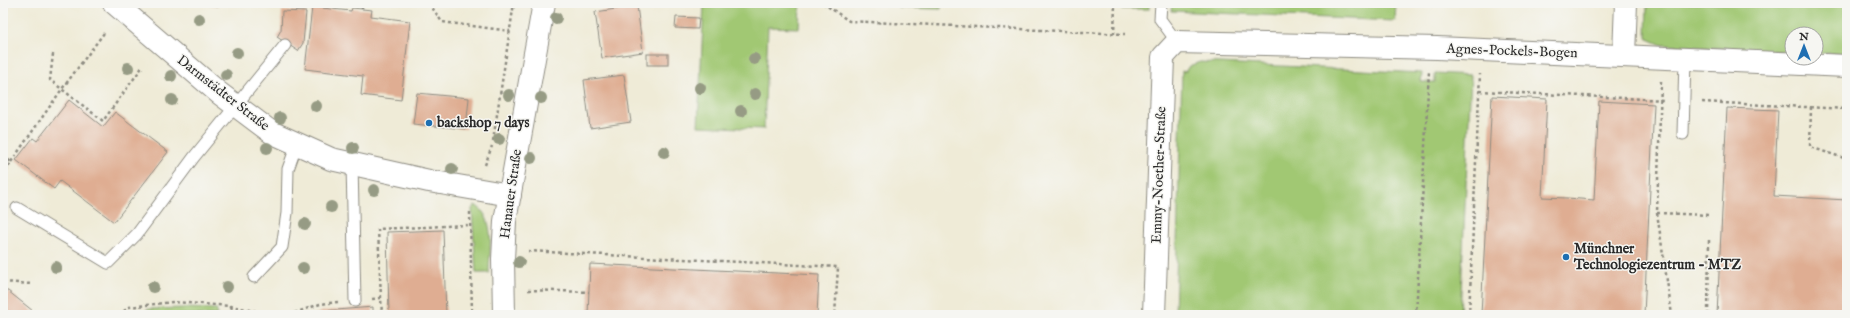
<svg xmlns="http://www.w3.org/2000/svg" width="1850" height="318" viewBox="0 0 1850 318" font-family="'IM FELL English',serif">
<rect width="100%" height="100%" fill="#f6f6f2"/>
<filter id="ink" filterUnits="userSpaceOnUse"><feTurbulence type="fractalNoise" baseFrequency=".025" numOctaves="2"/><feDisplacementMap in="SourceGraphic" scale="8" xChannelSelector="R" yChannelSelector="G"/><feConvolveMatrix kernelMatrix="1 2 1 2 8 2 1 2 1" color-interpolation-filters="sRGB"/></filter>
<filter id="wash" filterUnits="userSpaceOnUse"><feTurbulence type="fractalNoise" baseFrequency=".012" numOctaves="4" result="noise"/><feDisplacementMap in="SourceGraphic" scale="16" xChannelSelector="R" yChannelSelector="G"/><feGaussianBlur stdDeviation="0.9" result="paint"/><feColorMatrix in="noise" values="0 0 0 0 0 0 0 0 0 0 0 0 0 0 0 0 0 1.4 0 .05"/><feComposite in="paint" operator="in"/></filter>
<g filter="url(#wash)">
<rect width="100%" height="100%" fill="#efebd7"/>
<g fill="#a1c873" stroke="#667a4f">
<polygon points="704,3 800,3 799,28 768,27 764,129 698,126"/>
<polygon points="899,3 941,3 941,9 899,8"/>
<rect x="1122" y="3" width="27" height="6"/>
<polygon points="1172,3 1396,3 1395,21 1171,11"/>
<polygon points="1647,3 1847,3 1847,54 1816,53 1816,34 1792,34 1792,52 1662,45 1646,38"/>
<polygon points="1200,62 1422,73 1421,82 1435,82 1435,73 1471,75 1460,315 1175,315 1182,71 1185,72 1189,66"/>
<path d="M475 205C497 218 489 252 489 273H476L472 209Z"/>
<polygon points="183,308 216,309 218,315 136,315 149,309"/>
</g>
<g id="blocks">
<g fill="#dfad92">
<polygon points="198,3 218,3 218,6"/>
<polygon points="470,3 489,3 489,6"/>
<polygon points="637,6 643,52 602,58 595,12"/>
<polygon points="312,7 351,11 352,8 372,10 371,16 410,21 401,100 361,95 363,76 305,69"/>
<polygon points="282,11 306,12 303,43 298,51 277,37 281,30"/>
<polygon points="676,17 699,18 698,29 675,28"/>
<rect x="647" y="54" width="21" height="11"/>
<polygon points="624,75 631,122 590,128 584,80"/>
<polygon points="417,93 469,98 466,129 413,124"/>
<polygon points="1492,96 1547,99 1542,197 1567,198 1594,200 1599,101 1654,104 1644,315 1481,315"/>
<polygon points="69,100 103,127 115,112 168,152 114,222 60,181 54,189 16,160 33,138 37,141"/>
<polygon points="1727,108 1778,110 1774,196 1847,200 1847,315 1717,315"/>
<polygon points="443,230 446,315 389,315 387,232"/>
<polygon points="590,264 819,275 817,315 588,315"/>
<polygon points="3,291 8,291 38,315 3,315"/>
<polygon points="373,307 373,315 313,315 324,311"/>
</g>
</g>
</g>
<g filter="url(#ink)">
<use href="#blocks" fill-opacity="0" stroke="#8d8b81" stroke-width="1"/>
<g fill="none" stroke-linecap="round" stroke-linejoin="round">
<g stroke="#8d8b81" stroke-width="13">
<g id="service">
<polyline points="1161,3 1160,19 1177,42"/>
<polyline points="1683,134 1685,59"/>
<polyline points="352,164 355,301"/>
<polyline points="17,208 108,263 137,234 194,157 285,45"/>
<polyline points="254,277 282,247 287,213 288,169 297,144"/>
</g>
</g>
<g stroke="#8d8b81" stroke-width="24">
<g id="minor">
<polyline points="114,3 219,93 271,132 331,159 429,181 510,195"/>
<polyline points="1624,55 1626,3"/>
<polyline points="1154,315 1163,57 1177,42 1437,48 1847,66"/>
</g>
</g>
<g stroke="#8d8b81" stroke-width="24">
<polyline id="tertiary" points="504,315 503,259 505,221 544,3"/>
</g>
<g stroke="#8d8b81" stroke-width="2.5" stroke-dasharray="3 3" stroke-linecap="butt">
<polyline points="429,3 442,22 510,31"/>
<polyline points="823,3 849,21 1125,34"/>
<polyline points="362,9 362,3"/>
<polyline points="1114,34 1115,3"/>
<polyline points="53,54 50,80 103,121 143,66"/>
<polyline points="1661,81 1657,213 1672,315"/>
<polyline points="1480,91 1665,100"/>
<polyline points="1702,102 1847,109"/>
<polyline points="1811,107 1810,147 1847,159"/>
<polyline points="493,141 514,3"/>
<polyline points="3,156 11,162 3,178"/>
<polyline points="11,162 62,89 104,33"/>
<polyline points="485,165 492,146"/>
<polyline points="470,212 472,315"/>
<polyline points="1657,213 1709,215"/>
<polyline points="528,251 838,267 835,315"/>
<polyline points="3,282 32,284"/>
<polyline points="528,290 589,292"/>
<polyline points="381,298 378,229 469,225"/>
<polyline points="372,299 381,298 382,315"/>
<polyline points="231,306 234,315"/>
<polyline points="119,315 129,307 173,302 231,306 275,315"/>
<polyline points="289,315 320,304 338,302"/>
<polyline points="1416,315 1429,71"/>
<polyline points="1469,315 1480,74"/>
<polyline points="1708,315 1709,240"/>
</g>
<use href="#service" stroke="#fff" stroke-width="11"/>
<use href="#minor" stroke="#fff" stroke-width="22"/>
<use href="#tertiary" stroke="#fff" stroke-width="22"/>
</g>
<g fill="#969b84">
<circle cx="556" cy="18" r="6"/>
<circle cx="199" cy="19" r="6"/>
<circle cx="237" cy="53" r="6"/>
<circle cx="754" cy="59" r="6"/>
<circle cx="128" cy="68" r="6"/>
<circle cx="226" cy="75" r="6"/>
<circle cx="171" cy="76" r="6"/>
<circle cx="700" cy="88" r="6"/>
<circle cx="755" cy="94" r="6"/>
<circle cx="509" cy="95" r="6"/>
<circle cx="541" cy="98" r="6"/>
<circle cx="172" cy="100" r="6"/>
<circle cx="316" cy="106" r="6"/>
<circle cx="741" cy="111" r="6"/>
<circle cx="280" cy="118" r="6"/>
<circle cx="499" cy="139" r="6"/>
<circle cx="267" cy="148" r="6"/>
<circle cx="353" cy="148" r="6"/>
<circle cx="664" cy="152" r="6"/>
<circle cx="531" cy="158" r="6"/>
<circle cx="452" cy="169" r="6"/>
<circle cx="374" cy="190" r="6"/>
<circle cx="331" cy="207" r="6"/>
<circle cx="305" cy="224" r="6"/>
<circle cx="519" cy="262" r="6"/>
<circle cx="56" cy="267" r="6"/>
<circle cx="303" cy="268" r="6"/>
<circle cx="153" cy="287" r="6"/>
<circle cx="227" cy="287" r="6"/>
</g>
</g>
<g fill="#1f6fb2" stroke="#f6f6f2" stroke-width="1.5">
<circle cx="429" cy="123" r="4"/>
<circle cx="1566" cy="257" r="4"/>
</g>
<g text-anchor="middle" dominant-baseline="central" stroke-width="3" stroke-linejoin="round" paint-order="stroke">
<g font-size="14" fill="#2b2b2b" stroke="#f6f6f2">
<text transform="translate(1512 51) rotate(2)">Agnes-Pockels-Bogen</text>
<text transform="translate(223 93) rotate(38)">Darmstädter Straße</text>
<text transform="translate(1159 175) rotate(-88)">Emmy-Noether-Straße</text>
<text transform="translate(511 194) rotate(-82)">Hanauer Straße</text>
</g>
<g font-size="14" font-weight="bold" fill="#2b2b2b" stroke="#f6f6f2" text-anchor="start">
<text x="437" y="123">backshop 7 days</text>
<text x="1574" y="249">Münchner<tspan x="1574" dy="16">Technologiezentrum - MTZ</tspan></text>
</g>
</g>
<rect width="1850" height="318" fill="none" stroke="#f6f6f2" stroke-width="16"/>
<g transform="translate(1804 46)"><circle r="19" fill="#f6f6f2" stroke="#a5a5a2"/>
<path d="M0-3L7 15L0 10L-7 15Z" fill="#1f6fb2"/>
<text y="-6" font-size="11" font-weight="bold" text-anchor="middle" fill="#2b2b2b">N</text>
</g>
</svg>
